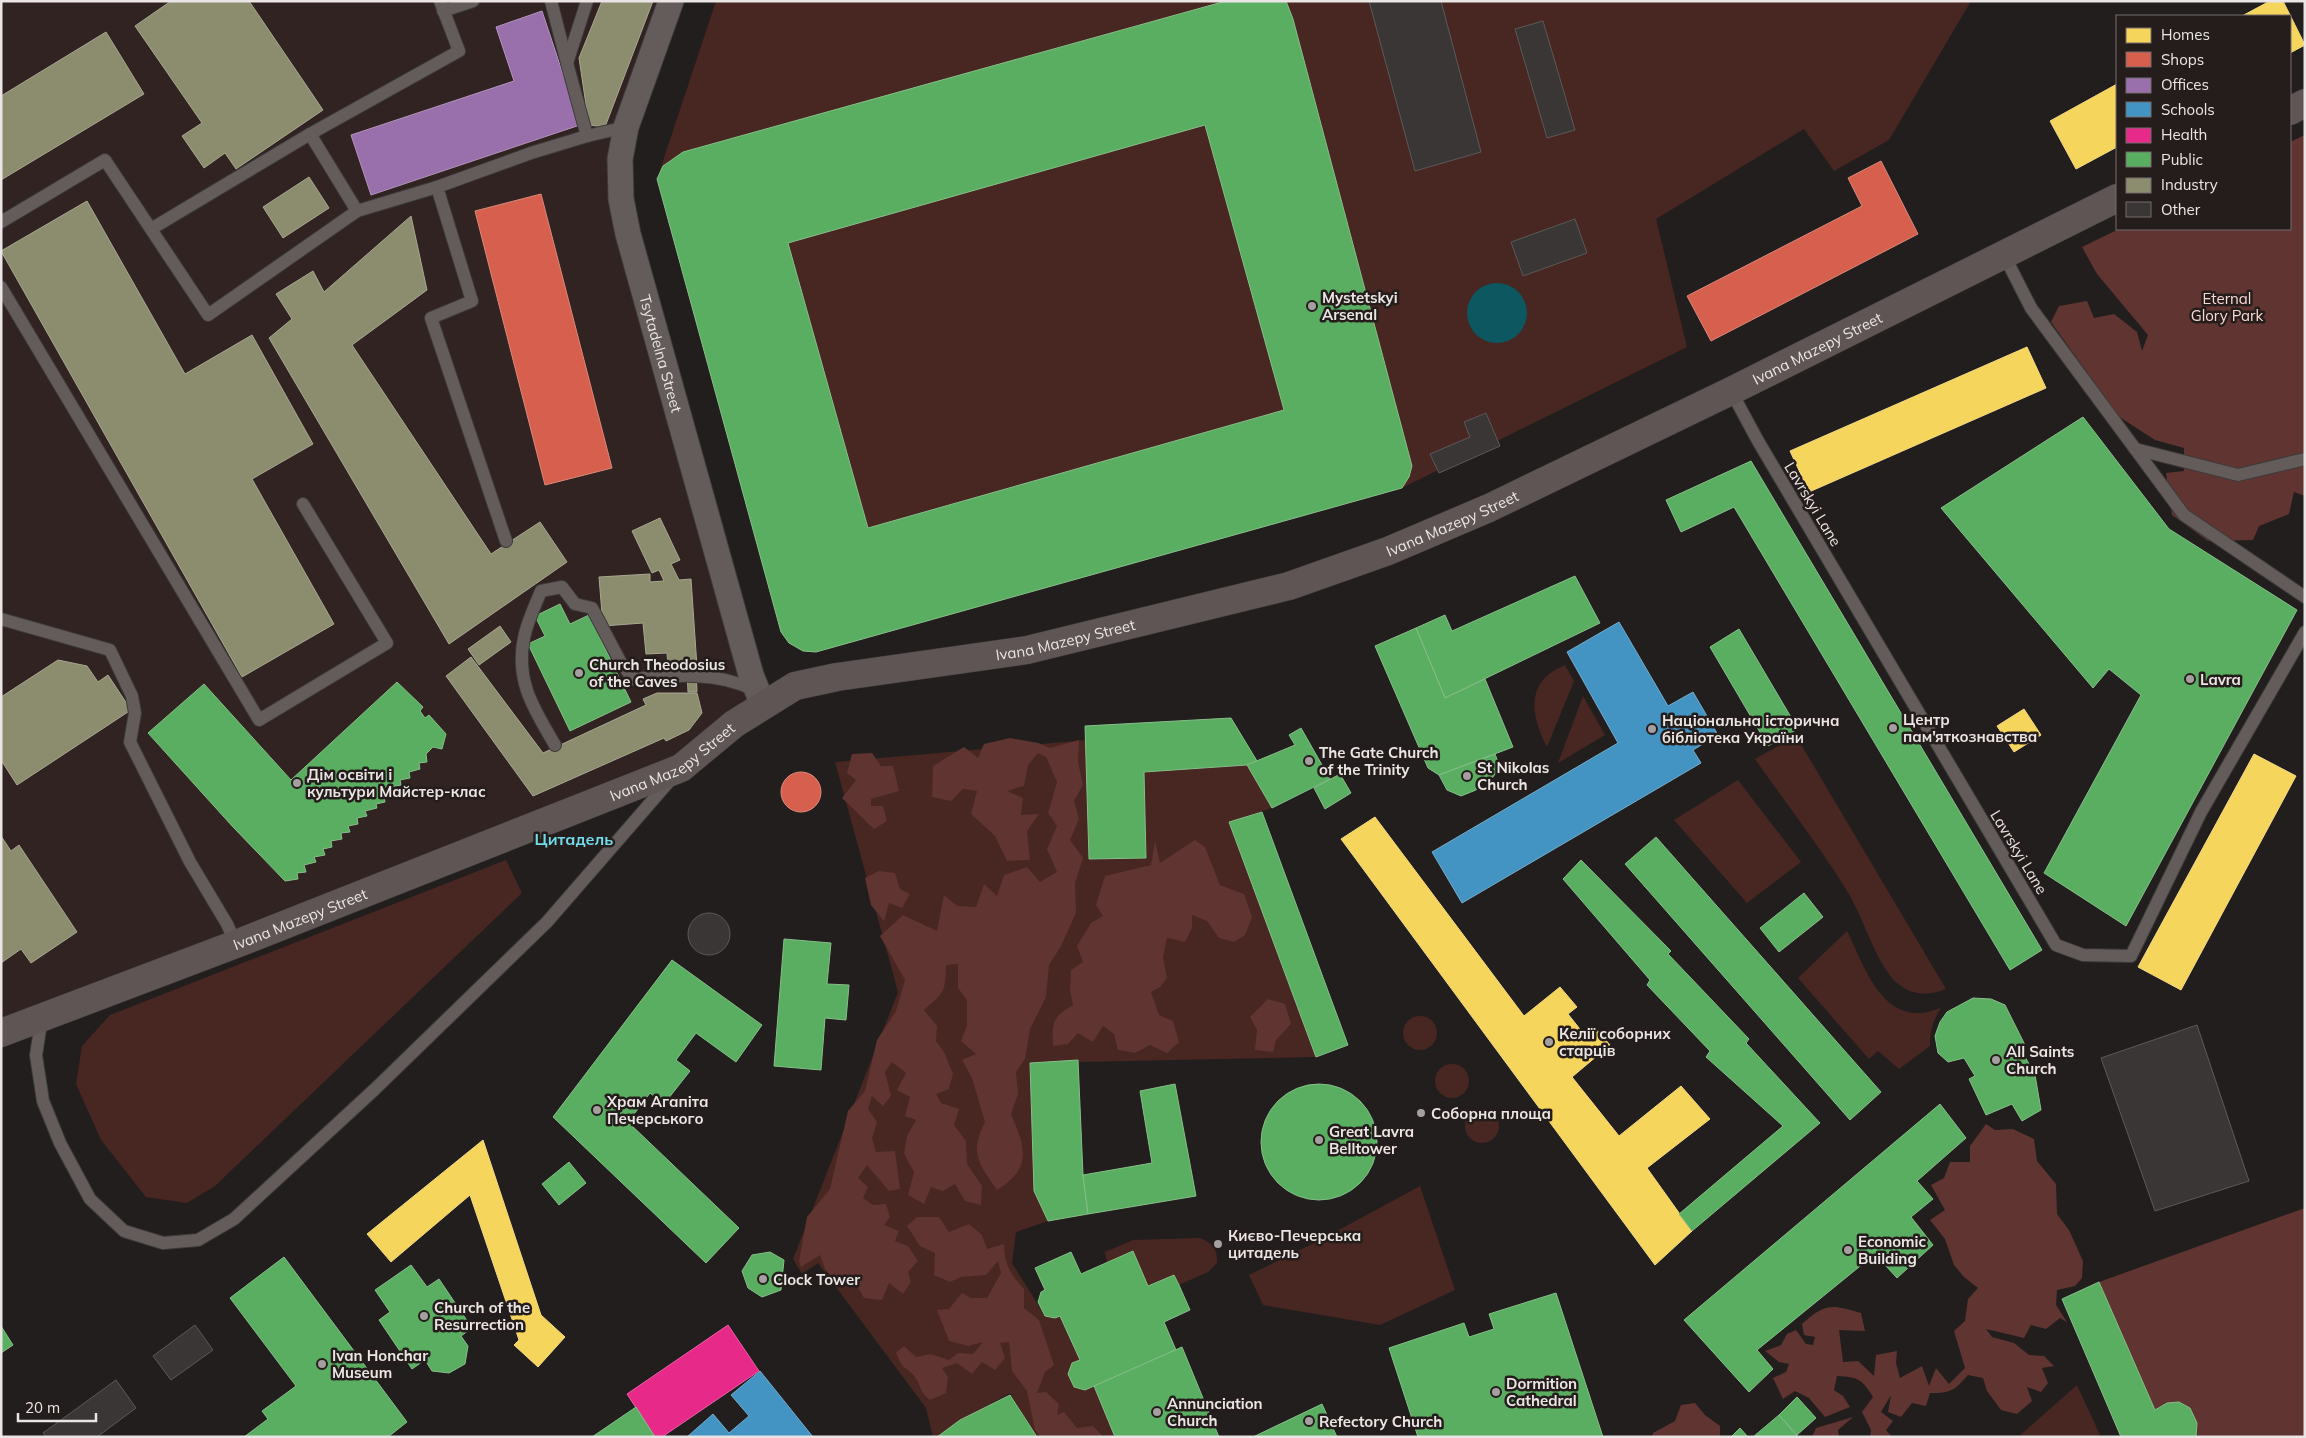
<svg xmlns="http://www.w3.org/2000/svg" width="2306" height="1438" viewBox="0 0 2306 1438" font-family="Mulish,sans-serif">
<rect width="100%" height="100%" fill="#221e1e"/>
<polygon fill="#302321" points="1,1 671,1 620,159 763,705 681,768 1,1033"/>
<g fill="#482622">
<path d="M716 1H1971L1889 140 1834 171 1804 129 1656 219 1687 347 1402 488 816 652C800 651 791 646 781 632L657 179Z"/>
<path d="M1565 665 1574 681 1547 747C1536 726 1525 694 1548 675 1552 671 1559 668 1565 665Z"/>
<polygon points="1583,696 1605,735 1558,763"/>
<path d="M1796 736 1946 989C1928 996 1913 996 1897 983 1877 965 1864 920 1850 896 1822 849 1787 805 1755 759Z"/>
<polygon points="1086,740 1089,859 1146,858 1144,772 1247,765 1272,808 1229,822 1316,1057 1030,1063 1034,1191 1048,1221 1016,1232 1012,1263 1045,1316 1054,1318 1060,1316 1080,1360 1072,1363 1068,1374 1074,1387 1085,1390 1094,1386 1115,1437 1037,1437 1010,1393 957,1422 937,1437 933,1437 926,1408 818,1263 802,1274 793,1259 898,992 835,762"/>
<polygon points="1738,780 1801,862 1747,903 1674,820"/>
<polygon points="506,860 522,893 215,1186 187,1203 146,1197 101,1140 76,1084 82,1046 110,1015"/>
<path d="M1847 931C1863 962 1878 1016 1922 1013 1928 1013 1935 1009 1941 1008 1933 1020 1930 1031 1930 1046L1899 1069 1878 1051 1869 1059 1798 978Z"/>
<circle cx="1420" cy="1033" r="17"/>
<circle cx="1452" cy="1081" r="17"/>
<circle cx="1482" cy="1126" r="17"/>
<polygon points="1420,1186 1455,1290 1380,1325 1263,1305 1249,1275 1326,1237"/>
<path d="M1200 1238C1212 1243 1218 1249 1217 1263L1208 1272 1179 1285 1174 1275 1148 1286 1107 1263 1105 1252 1133 1240Z"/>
<polygon points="2077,1385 2100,1435 2098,1437 2018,1437"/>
</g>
<g fill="#603430">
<polygon points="2305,135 2305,496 2294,492 2289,514 2259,526 2253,540 2208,541 2172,515 2166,473 2184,471 2184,448 2155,440 2118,416 2051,322 2059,306 2087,301 2094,318 2114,314 2137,332 2142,351 2148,335 2097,274 2082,247 2119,229 2290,229 2290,142"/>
<path d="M1010 738 1038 743 1050 748 1079 740 1078 762 1083 785 1074 801 1079 819 1070 840 1083 858 1075 883 1076 913 1061 946 1049 965 1046 997 1030 1029 1025 1059 1016 1072 1018 1094 1011 1114C1025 1147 1033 1168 997 1190 979 1164 969 1153 985 1122L972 1078 962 1060 976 1054 961 1041 967 1025V1000L958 988V964L946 965C945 993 945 992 924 1010L937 1026 936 1041 944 1052 953 1074 949 1089 936 1094 941 1103 959 1109 954 1125 966 1141 967 1164 982 1186 981 1205 965 1201 955 1184 943 1191 931 1187 924 1204 908 1195 914 1172 904 1154 907 1136 916 1120 905 1116 910 1097 897 1090 906 1073 892 1062 885 1072 891 1096 883 1106 872 1096 868 1109 877 1122 872 1138 876 1152 895 1151 900 1189 889 1191 867 1165 858 1178 868 1187 863 1198 873 1205 886 1204 890 1217 884 1225 899 1231 895 1241 908 1246 918 1261 908 1272 911 1282 903 1294 889 1283 882 1300 864 1298 855 1282 849 1278 841 1287 825 1269 820 1255 801 1267 799 1261 807 1217 830 1189 848 1111 865 1091 877 1040 896 1011 905 980 880 936 903 915 937 931 944 895 957 906 976 907 984 884 997 896 1004 875 1027 867 1040 882 1057 872 1047 849 1057 826 1048 813 1057 782 1046 757 1038 753 1028 765 1024 786 1007 791 1023 798 1021 815 1039 814 1027 831 1030 860 1007 861 995 836 971 814 977 791 963 789 951 801 932 797 933 766 964 747 978 758 984 744Z"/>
<polygon points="872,753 881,766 893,766 899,791 871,799 871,806 883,806 887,821 874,829 842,798 856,780 847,773 852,754"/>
<path d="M1195 840 1205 847 1220 885 1244 894 1252 917 1245 935 1234 942 1219 938 1207 921 1192 915V928L1185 942 1167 938 1163 957 1167 978 1160 987 1151 992 1159 1015 1173 1021 1179 1042 1167 1053 1150 1045 1135 1053 1118 1050 1114 1034 1103 1026 1093 1042 1078 1033 1068 1044 1053 1046C1052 1023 1052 1017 1073 1005L1070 990 1071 970 1083 962 1077 946 1091 923 1103 916 1096 905 1105 876 1151 865 1155 841 1160 863Z"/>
<polygon points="879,871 895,873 900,889 910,894 902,908 889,903 884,921 871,905 865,878"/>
<polygon points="1268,999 1285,1004 1291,1024 1276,1040 1273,1052 1255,1050 1257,1030 1250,1017"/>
<path d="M1986 1124 1995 1130 2013 1129 2034 1139 2037 1161 2056 1184 2057 1214 2069 1230 2083 1261 2082 1278 2075 1286 2057 1290 2056 1305 2067 1322 2060 1318 2046 1329 2031 1325 2024 1338 1986 1329 1992 1337 2014 1343 2029 1355 2044 1356 2054 1366 2042 1368 2048 1383 2041 1392 2027 1387 2032 1401 2017 1414 2001 1410 1987 1391 1983 1378 1968 1375C1954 1391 1951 1393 1930 1393L1926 1406 1912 1403 1901 1417 1888 1412 1891 1395 1881 1412 1893 1421 1886 1430 1892 1437H1870L1871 1430 1862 1412 1873 1397C1862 1379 1858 1377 1837 1376L1834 1390 1843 1396 1850 1407 1825 1417 1809 1398 1795 1391 1783 1399 1773 1378 1786 1372 1789 1364 1779 1362 1765 1351 1781 1345 1787 1334 1796 1330 1806 1344 1813 1345 1815 1337 1804 1335 1802 1324C1825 1303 1831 1304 1861 1313L1865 1331 1839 1330 1843 1362 1858 1361 1874 1376 1876 1355 1897 1351 1896 1363 1900 1378 1922 1366 1929 1386 1936 1368 1949 1384 1965 1368 1954 1331 1965 1321 1968 1299 1978 1288 1964 1277 1954 1265 1945 1239 1930 1220 1945 1210 1931 1185 1944 1178 1950 1162H1970V1146Z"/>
<path d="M2305 1208V1437H2196C2199 1406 2181 1395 2155 1410L2099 1282Z"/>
<path d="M917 1217H939L949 1232 969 1224 982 1235 987 1249 1004 1244C1004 1264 1011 1275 1024 1289V1308L1039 1320 1054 1365 1045 1372 1037 1393 1046 1392 1059 1404 1057 1415 1064 1412 1077 1428 1093 1426 1104 1437H1041L1035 1430 1027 1391 1012 1371 1009 1342 1000 1343 1005 1358 995 1370 982 1362 972 1374 957 1363 942 1368 948 1377 946 1393 930 1400C918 1391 922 1386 915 1377 905 1364 903 1373 896 1352L904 1346 916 1357 931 1354 949 1360 958 1353 973 1354 983 1342 968 1346 949 1341 937 1310 949 1309 962 1293 971 1298H987L1001 1273 998 1261 986 1275 961 1277 950 1282 934 1275 935 1253 920 1246 907 1226Z"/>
<polygon points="1695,1403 1705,1415 1720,1426 1720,1437 1652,1437 1653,1433 1675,1421 1681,1405"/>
<polygon points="1853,1417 1838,1430 1839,1437 1812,1437 1816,1428"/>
</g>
<circle fill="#0c5760" cx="1497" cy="313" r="30"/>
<g fill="#f6d55c" stroke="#f3da85">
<polygon points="2270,1 2283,1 2305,45 2290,53 2290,16 2242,16"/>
<polygon points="2117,84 2117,147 2076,169 2050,121"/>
<polygon points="2027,347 2046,388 1809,492 1790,451"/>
<polygon points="2024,709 2041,735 2014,752 1997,726"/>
<polygon points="2254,754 2296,776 2181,990 2138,967"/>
<polygon points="1375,817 1524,1016 1560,987 1577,1007 1568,1014 1587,1038 1597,1030 1610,1045 1572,1077 1619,1136 1681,1086 1710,1119 1647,1168 1692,1231 1655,1265 1341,839"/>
<polygon points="483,1140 541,1315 565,1337 538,1367 514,1345 519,1340 470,1195 391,1262 367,1234"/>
</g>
<g fill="#d6604d" stroke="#dc887b">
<polygon points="1881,161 1918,234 1711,341 1687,296 1862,206 1848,178"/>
<polygon points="541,194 612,468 545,485 475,211"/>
<circle cx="801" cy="792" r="20"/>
</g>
<polygon fill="#9970ab" stroke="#b293bc" points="542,11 580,125 371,195 351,135 514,81 496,27"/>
<g fill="#4393c3" stroke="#75accd">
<polygon points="1619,622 1668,706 1693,692 1718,735 1693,750 1701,763 1462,903 1432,852 1618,743 1567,652"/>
<polygon points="760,1371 813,1437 687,1437 713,1414 729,1433 749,1416 731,1395"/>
</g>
<polygon fill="#e7298a" stroke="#e861a5" points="728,1325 759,1371 662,1437 655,1437 627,1394"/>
<g fill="#5aae61" stroke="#86be89" fill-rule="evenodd">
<path d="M1226 1H1286L1293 19 1412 466 1409 477 1402 488 816 652 803 651 789 643 781 632 657 179 663 166 683 152ZM1205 125 1284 410 868 528 788 243Z"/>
<polygon points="2083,417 2169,529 2297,610 2126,926 2044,873 2141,695 2109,669 2093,688 1941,508"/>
<polygon points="1751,461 2042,950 2010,970 1734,507 1681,532 1666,500"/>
<polygon points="1575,576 1600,623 1445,698 1416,628 1445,615 1452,631"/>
<polygon points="560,604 570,624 589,615 631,702 570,731 528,644 545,636 535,616"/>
<polygon points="1416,628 1445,698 1485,679 1513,747 1439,775 1428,768 1375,646"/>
<polygon points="1739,629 1798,729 1768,746 1710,647"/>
<polygon points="397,682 423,707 420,711 425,718 429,715 446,734 442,749 433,747 426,754 427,762 419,763 420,769 409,772 410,778 400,780 401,785 391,787 392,795 384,796 385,802 376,804 377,808 365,811 367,816 357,818 358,824 348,826 350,832 341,833 342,839 331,841 332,847 323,849 325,855 314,857 316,862 304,865 306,872 297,873 298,879 285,881 233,827 148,733 204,684 291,780"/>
<polygon points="1231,718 1257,761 1247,765 1144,772 1146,858 1089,859 1085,726"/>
<polygon points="1301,728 1330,779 1272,808 1247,765 1295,745 1289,735"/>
<polygon points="1495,754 1500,767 1493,777 1483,781 1476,790 1461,796 1447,790 1439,775"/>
<polygon points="1340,774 1351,793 1325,809 1314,788"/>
<polygon points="1262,812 1348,1045 1316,1057 1229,822"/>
<polygon points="1656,837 1881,1092 1850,1120 1625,864"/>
<polygon points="1581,860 1671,951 1668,954 1749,1039 1746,1043 1820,1123 1692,1231 1679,1214 1783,1126 1706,1057 1710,1051 1647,985 1650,980 1563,879"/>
<polygon points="1804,893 1823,917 1779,952 1760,928"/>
<polygon points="784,939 831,943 827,984 849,985 846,1020 825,1018 821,1070 774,1066"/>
<polygon points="672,960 762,1025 736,1062 696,1033 676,1060 690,1071 664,1104 650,1093 628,1122 739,1228 706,1263 553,1117"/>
<polygon points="1973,998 1991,999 2005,1005 2025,1045 2023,1053 2035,1075 2041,1110 2022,1121 2012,1104 1986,1115 1969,1079 1975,1076 1964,1058 1948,1062 1938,1053 1935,1036 1940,1022 1947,1012"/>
<polygon points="1078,1060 1083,1175 1088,1214 1048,1221 1034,1191 1030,1063"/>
<circle cx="1319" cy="1142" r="58"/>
<polygon points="1175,1084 1196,1196 1088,1214 1083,1175 1152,1163 1140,1091"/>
<polygon points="1940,1104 1966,1138 1917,1181 1933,1199 1911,1217 1933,1245 1897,1278 1875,1254 1757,1350 1773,1369 1749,1392 1684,1320"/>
<polygon points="569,1162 586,1183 559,1205 542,1184"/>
<polygon points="1133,1251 1148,1286 1174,1275 1179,1285 1190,1310 1164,1322 1176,1350 1085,1390 1074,1387 1068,1374 1072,1363 1080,1360 1060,1316 1055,1318 1045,1316 1038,1302 1041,1292 1045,1290 1035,1268 1071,1252 1081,1274"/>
<polygon points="770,1252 784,1260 781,1290 762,1297 748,1288 742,1271 752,1255"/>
<polygon points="284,1257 407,1422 388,1437 244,1437 268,1419 262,1411 296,1386 230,1298"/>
<polygon points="411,1265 427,1287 439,1279 472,1328 461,1336 468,1346 465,1364 449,1373 432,1371 425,1360 412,1369 379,1320 390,1312 375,1290"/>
<polygon points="2099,1282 2155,1410 2167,1403 2179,1402 2190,1408 2197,1423 2196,1437 2121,1437 2062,1299"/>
<polygon points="1556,1293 1603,1437 1418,1437 1389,1348 1464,1323 1469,1337 1494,1329 1489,1314"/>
<polygon points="1,1326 13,1345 1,1353"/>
<polygon points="1182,1347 1219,1437 1115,1437 1094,1386"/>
<polygon points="1010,1395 1037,1437 937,1437 960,1420"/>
<polygon points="1797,1397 1816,1418 1797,1435 1779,1415"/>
<polygon points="1322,1404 1337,1437 1253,1437"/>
<polygon points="636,1407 655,1437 592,1437"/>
<polygon points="1779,1415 1798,1437 1753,1437"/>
<polygon points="1740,1428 1748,1437 1731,1437"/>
</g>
<g fill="#8c8c6e" stroke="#a8a792">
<polygon points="171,1 249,1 323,110 236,169 225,153 204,168 182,136 202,123 135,26"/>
<polygon points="602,1 653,1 605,127 589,125 579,58"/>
<polygon points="106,32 144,94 1,180 1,96"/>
<polygon points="309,177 329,208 283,238 263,207"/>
<polygon points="87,201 185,374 252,335 313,444 252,479 334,624 242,677 1,251"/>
<polygon points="411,216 427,290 352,345 491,554 540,522 567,562 449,644 269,338 292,319 276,294 313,271 324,292"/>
<polygon points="660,518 680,560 671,564 679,580 691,579 697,667 668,669 667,653 646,654 643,623 603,626 599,577 650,574 650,582 664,581 659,570 652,573 632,531"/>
<polygon points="500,626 511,642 479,665 468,649"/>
<polygon points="471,657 543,753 646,705 643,699 657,693 697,693 702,713 689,730 666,741 664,738 533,796 446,676"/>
<polygon points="58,660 87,666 98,682 108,675 131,710 17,785 1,760 1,697"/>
<polygon points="696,668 697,692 688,692 687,669"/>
<polygon points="1,836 11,851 19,845 77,932 31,963 21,949 1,963"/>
</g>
<g fill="#393635" stroke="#5c5959">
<polygon points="1369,1 1441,1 1481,152 1415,171"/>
<polygon points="1543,21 1575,130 1547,138 1515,29"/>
<polygon points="1575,219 1587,253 1523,276 1511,242"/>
<polygon points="1486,413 1500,446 1439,473 1430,454 1470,437 1464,422"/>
<circle cx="709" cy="934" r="21"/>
<polygon points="2197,1025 2249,1181 2155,1211 2101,1058"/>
<polygon points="195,1325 213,1350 171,1380 153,1356"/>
<polygon points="116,1380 136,1408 97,1437 46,1437 43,1433"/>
</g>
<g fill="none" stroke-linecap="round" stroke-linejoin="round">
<g stroke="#3d3b3b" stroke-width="14">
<g id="service">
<polyline points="551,1 567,63"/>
<polyline points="587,1 567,63 587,136"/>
<polyline points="443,11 473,1"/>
<polyline points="310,134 459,51 440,1"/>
<polyline points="437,187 472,301 431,318 506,541"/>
<polyline points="1,222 105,160 208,315 357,211 437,187 531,153 587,136 626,127"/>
<polyline points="151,229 310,134 357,211"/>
<polyline points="2004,255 2031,308 2184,515 2305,597"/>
<polyline points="1,287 259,720 387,643 303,504"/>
<polyline points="1731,391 1758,441 2056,945 2083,955 2131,956 2201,812 2305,632"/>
<polyline points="2135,449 2238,475 2305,459"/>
<polyline points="1,619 110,650 132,696 135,713 130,742 190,862 227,924 236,944"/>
<path d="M555 745C534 709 515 681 524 638 527 622 535 606 541 591L562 587 575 604 592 608 620 661 633 679C675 675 716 671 755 690"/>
<polyline points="42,1017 36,1055 43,1101 60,1143 90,1199 124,1231 163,1243 198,1240 234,1219 375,1089 547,922 672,778"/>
</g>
</g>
<g stroke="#3d3b3b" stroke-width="27">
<g id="minor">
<path id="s1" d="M671 1 626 127 620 159 621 199 628 234 751 675 763 705"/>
</g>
</g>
<g stroke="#3d3b3b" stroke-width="29">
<g id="secondary">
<polyline points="2290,111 2305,103"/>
<path id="s2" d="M1 1033 236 944 681 768 734 724 795 686 837 677 1027 650 1289 586 1388 551 1489 508 1731 391 2117 198"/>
</g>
</g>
<use href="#service" stroke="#645c5b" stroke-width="12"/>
<use href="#minor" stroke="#645c5b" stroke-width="25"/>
<use href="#secondary" stroke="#5e5554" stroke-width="28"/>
</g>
<g fill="#a59f9f" stroke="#241d1c" stroke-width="2">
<circle cx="1312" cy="306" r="5"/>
<circle cx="579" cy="673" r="5"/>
<circle cx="2190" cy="679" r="5"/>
<circle cx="1893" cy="728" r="5"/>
<circle cx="1652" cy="729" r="5"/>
<circle cx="1309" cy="761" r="5"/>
<circle cx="1467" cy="776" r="5"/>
<circle cx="297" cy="783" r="5"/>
<circle cx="1549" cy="1042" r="5"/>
<circle cx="1996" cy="1060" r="5"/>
<circle cx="597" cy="1110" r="5"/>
<circle cx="1421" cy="1113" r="5"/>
<circle cx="1319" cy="1140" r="5"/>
<circle cx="1218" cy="1244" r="5"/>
<circle cx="1848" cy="1250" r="5"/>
<circle cx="763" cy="1279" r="5"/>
<circle cx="424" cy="1316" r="5"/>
<circle cx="322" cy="1364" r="5"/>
<circle cx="1496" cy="1392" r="5"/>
<circle cx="1157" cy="1412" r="5"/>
<circle cx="1309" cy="1421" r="5"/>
</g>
<g text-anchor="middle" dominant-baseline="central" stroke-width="5" stroke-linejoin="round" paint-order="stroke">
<g font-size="15" font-weight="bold" fill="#ebe5e5" stroke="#241d1c" text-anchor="start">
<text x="1322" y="297">Mystetskyi<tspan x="1322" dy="17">Arsenal</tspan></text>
<text x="589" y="664">Church Theodosius<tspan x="589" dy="17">of the Caves</tspan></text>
<text x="2200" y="679">Lavra</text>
<text x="1903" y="719">Центр<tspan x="1903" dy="17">пам'яткознавства</tspan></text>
<text x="1662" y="720">Національна історична<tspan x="1662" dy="17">бібліотека України</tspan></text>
<text x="1319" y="752">The Gate Church<tspan x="1319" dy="17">of the Trinity</tspan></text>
<text x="1477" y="767">St Nikolas<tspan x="1477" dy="17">Church</tspan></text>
<text x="307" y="774">Дім освіти і<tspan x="307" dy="17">культури Майстер-клас</tspan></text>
<text x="1559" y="1033">Келії соборних<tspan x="1559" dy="17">старців</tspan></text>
<text x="2006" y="1051">All Saints<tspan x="2006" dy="17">Church</tspan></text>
<text x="607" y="1101">Храм Агапіта<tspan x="607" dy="17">Печерського</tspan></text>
<text x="1431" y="1113">Соборна площа</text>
<text x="1329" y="1131">Great Lavra<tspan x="1329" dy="17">Belltower</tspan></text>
<text x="1228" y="1235">Києво-Печерська<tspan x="1228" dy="17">цитадель</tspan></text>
<text x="1858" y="1241">Economic<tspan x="1858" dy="17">Building</tspan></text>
<text x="773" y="1279">Clock Tower</text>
<text x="434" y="1307">Church of the<tspan x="434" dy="17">Resurrection</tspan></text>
<text x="332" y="1355">Ivan Honchar<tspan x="332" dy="17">Museum</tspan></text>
<text x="1506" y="1383">Dormition<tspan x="1506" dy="17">Cathedral</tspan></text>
<text x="1167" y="1403">Annunciation<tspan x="1167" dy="17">Church</tspan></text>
<text x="1319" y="1421">Refectory Church</text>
</g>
<g font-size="15" fill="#fbd7d2" stroke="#241d1c">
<text x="2227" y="298">Eternal<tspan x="2227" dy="17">Glory Park</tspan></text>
</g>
<g font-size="15" fill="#ebe5e5" stroke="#241d1c">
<text stroke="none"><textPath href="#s2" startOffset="1955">Ivana Mazepy Street</textPath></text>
<text stroke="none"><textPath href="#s1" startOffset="366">Tsytadelna Street</textPath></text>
<text transform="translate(1813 504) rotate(59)">Lavrskyi Lane</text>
<text stroke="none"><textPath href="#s2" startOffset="1550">Ivana Mazepy Street</textPath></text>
<text stroke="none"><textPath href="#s2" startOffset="1145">Ivana Mazepy Street</textPath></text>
<text stroke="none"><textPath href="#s2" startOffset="725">Ivana Mazepy Street</textPath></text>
<text transform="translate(2019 852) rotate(59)">Lavrskyi Lane</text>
<text stroke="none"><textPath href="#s2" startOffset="320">Ivana Mazepy Street</textPath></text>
</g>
<g font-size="16" font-weight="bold" fill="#72dcea" stroke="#241d1c">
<text x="574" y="839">Цитадель</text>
</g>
</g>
<rect width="2306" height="1438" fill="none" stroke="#ebe5e5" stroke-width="5"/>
<rect x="2116" y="15" width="175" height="215" fill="#241d1c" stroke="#746d6c"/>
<rect x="2126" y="28" width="25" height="15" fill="#f6d55c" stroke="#746d6c"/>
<text x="2161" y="40" font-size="15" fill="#ebe5e5">Homes</text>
<rect x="2126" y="52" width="25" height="15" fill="#d6604d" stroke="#746d6c"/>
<text x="2161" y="65" font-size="15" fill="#ebe5e5">Shops</text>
<rect x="2126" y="78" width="25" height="15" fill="#9970ab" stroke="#746d6c"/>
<text x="2161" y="90" font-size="15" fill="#ebe5e5">Offices</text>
<rect x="2126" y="102" width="25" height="15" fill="#4393c3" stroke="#746d6c"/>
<text x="2161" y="115" font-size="15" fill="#ebe5e5">Schools</text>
<rect x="2126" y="128" width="25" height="15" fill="#e7298a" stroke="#746d6c"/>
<text x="2161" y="140" font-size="15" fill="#ebe5e5">Health</text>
<rect x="2126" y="152" width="25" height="15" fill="#5aae61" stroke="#746d6c"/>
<text x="2161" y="165" font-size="15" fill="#ebe5e5">Public</text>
<rect x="2126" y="178" width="25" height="15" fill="#8c8c6e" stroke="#746d6c"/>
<text x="2161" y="190" font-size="15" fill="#ebe5e5">Industry</text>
<rect x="2126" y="202" width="25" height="15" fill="#393635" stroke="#746d6c"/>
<text x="2161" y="215" font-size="15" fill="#ebe5e5">Other</text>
<path d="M18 1413v8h78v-8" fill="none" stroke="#ebe5e5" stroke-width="2.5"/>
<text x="25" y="1413" font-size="15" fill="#ebe5e5" stroke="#241d1c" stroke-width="4" paint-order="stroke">20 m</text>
</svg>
